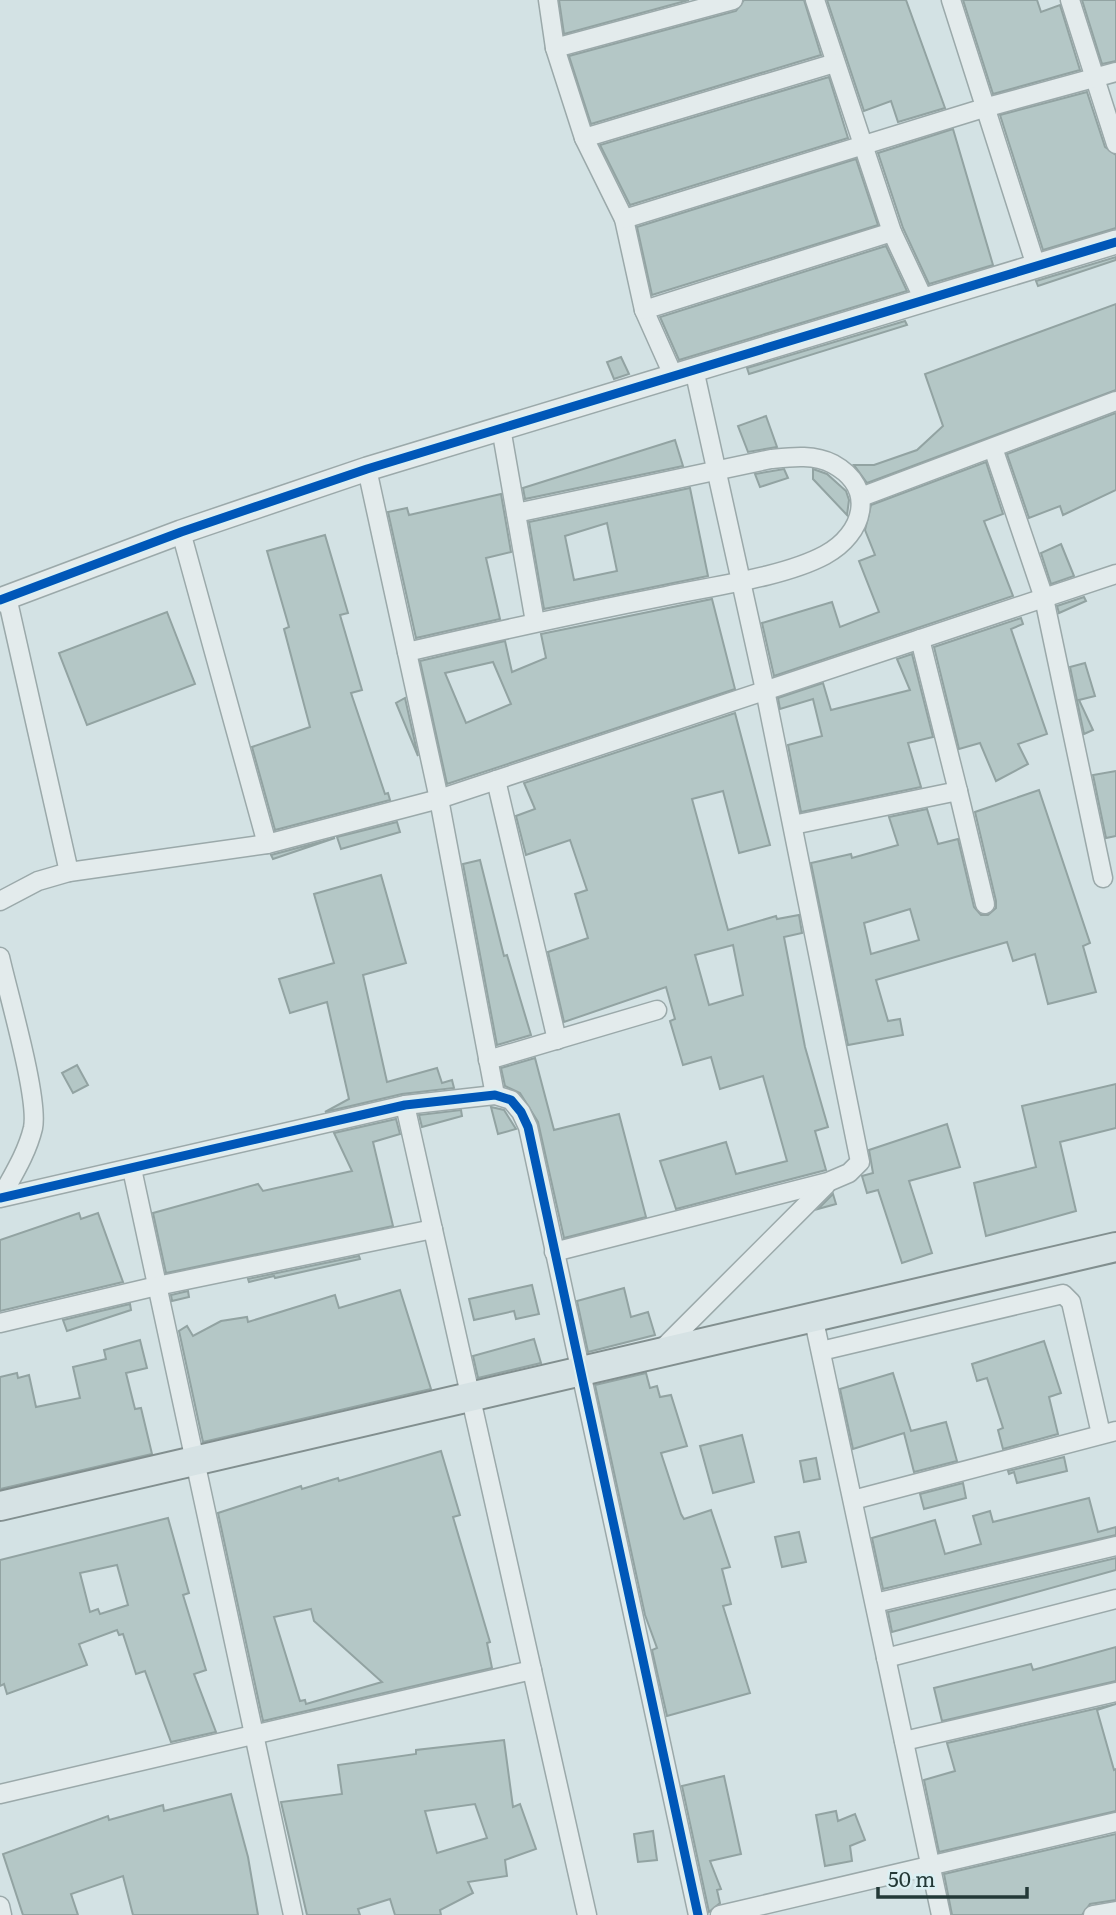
<svg xmlns="http://www.w3.org/2000/svg" width="1116" height="1915" viewBox="0 0 1116 1915" font-family="Literata,serif">
<rect width="100%" height="100%" fill="#d3e2e4"/>
<g fill="#b4c7c6" stroke="#92a3a2" stroke-width="2" fill-rule="evenodd">
<polygon points="559,0 689,0 564,34"/>
<polygon points="744,0 804,0 821,55 591,124 569,56 736,11"/>
<polygon points="827,0 906,0 945,108 898,122 891,101 864,111"/>
<polygon points="963,0 1037,0 1041,12 1060,5 1080,70 993,94"/>
<polygon points="1082,0 1116,0 1116,61 1102,64"/>
<polygon points="829,77 848,138 630,205 600,145"/>
<polygon points="1087,92 1105,147 1116,155 1116,228 1043,250 1000,115"/>
<polygon points="953,129 993,265 929,284 903,228 878,153"/>
<polygon points="856,159 878,225 652,295 637,227"/>
<polygon points="886,246 907,291 679,360 660,317"/>
<polygon points="1116,257 1116,260 1038,286 1036,281"/>
<polygon points="1116,304 1116,390 867,483 854,465 874,465 917,450 943,426 925,374"/>
<polygon points="905,321 907,325 749,374 747,368"/>
<polygon points="621,357 629,374 614,379 607,362"/>
<polygon points="1116,413 1116,490 1063,515 1060,506 1029,518 1007,454"/>
<polygon points="766,416 777,447 748,452 738,426"/>
<polygon points="675,440 683,466 525,499 523,488"/>
<polygon points="986,462 1003,514 984,521 1013,596 774,676 762,623 832,602 840,627 879,612 859,561 875,555 865,530 871,505"/>
<polygon points="784,469 788,478 760,487 755,474"/>
<polygon points="813,469 827,474 846,491 849,500 847,515 813,479"/>
<path d="M690 488 708 576 544 609 529 522ZM607 523 617 571 574 580 565 536Z"/>
<polygon points="501,494 511,552 486,558 500,619 416,638 388,512 407,508 409,515"/>
<polygon points="325,535 348,613 340,615 362,690 351,693 385,794 388,793 390,800 275,830 252,747 310,727 284,629 289,627 267,551"/>
<polygon points="1061,544 1074,576 1051,584 1041,553"/>
<polygon points="1084,597 1086,601 1059,613 1057,606"/>
<path d="M712 599 735 689 447 784 420 661 505 641 512 672 546 658 541 634ZM493 662 511 704 466 723 445 673Z"/>
<polygon points="167,612 195,684 87,725 59,653"/>
<polygon points="1021,618 1023,624 1011,629 1047,734 1018,744 1028,764 996,781 980,743 959,749 934,647"/>
<polygon points="912,654 933,737 908,743 921,787 801,812 788,745 822,736 813,699 780,709 778,698 823,683 831,710 910,690 897,659"/>
<polygon points="1085,663 1095,696 1079,700 1093,730 1084,734 1070,667"/>
<polygon points="405,698 418,756 396,703"/>
<path d="M735 713 770 845 739 853 723 791 692 799 728 930 776 916 777 919 799 915 802 933 784 937 805 1047 828 1127 815 1131 826 1170 676 1209 660 1161 726 1142 736 1174 787 1161 763 1076 720 1089 711 1057 683 1065 670 1021 675 1019 666 987 564 1022 548 952 588 938 575 894 587 890 570 840 526 855 516 816 535 809 524 783ZM733 945 743 995 709 1005 695 955Z"/>
<polygon points="1116,771 1116,836 1106,838 1093,775"/>
<path d="M1039 790 1090 943 1083 946 1096 992 1048 1004 1035 954 1013 961 1007 942 876 980 888 1021 900 1019 903 1035 848 1045 811 863 851 854 852 858 898 845 889 817 927 809 938 844 958 839 974 907 981 915H988L996 908V901L975 812ZM910 909 919 940 871 954 864 923Z"/>
<polygon points="397,822 400,832 341,849 337,837"/>
<polygon points="335,838 273,859 271,855"/>
<polygon points="480,860 504,956 507,955 531,1035 497,1045 463,864"/>
<polygon points="381,875 406,963 363,975 387,1082 437,1068 442,1083 452,1080 454,1088 402,1094 325,1112 349,1099 327,1002 290,1013 279,979 334,963 314,894"/>
<polygon points="535,1058 554,1130 619,1114 646,1217 564,1238 538,1122 520,1093 505,1086 501,1068"/>
<polygon points="77,1065 88,1085 73,1093 62,1073"/>
<polygon points="1116,1084 1116,1128 1060,1142 1076,1211 986,1236 974,1183 1036,1167 1022,1106"/>
<polygon points="491,1107 504,1110 516,1129 498,1134"/>
<polygon points="461,1110 462,1116 422,1127 419,1115"/>
<polygon points="396,1119 400,1134 373,1142 393,1226 166,1273 153,1213 258,1184 263,1191 352,1171 334,1133"/>
<polygon points="947,1124 960,1167 909,1181 932,1253 902,1263 878,1190 867,1193 862,1176 873,1173 869,1150"/>
<polygon points="833,1194 836,1204 818,1209"/>
<polygon points="79,1213 81,1219 98,1213 123,1282 0,1311 0,1240"/>
<polygon points="359,1256 360,1259 275,1278 274,1276 249,1282 248,1279"/>
<polygon points="532,1285 539,1314 516,1319 514,1311 474,1320 469,1299"/>
<polygon points="624,1288 631,1317 648,1312 655,1335 588,1352 577,1301"/>
<polygon points="400,1290 431,1389 203,1442 179,1331 187,1326 193,1336 221,1321 247,1317 248,1322 335,1295 339,1308"/>
<polygon points="188,1291 189,1297 172,1301 171,1295"/>
<polygon points="130,1304 131,1310 67,1331 63,1320"/>
<polygon points="534,1339 541,1363 478,1378 473,1356"/>
<polygon points="140,1340 147,1368 126,1373 135,1409 141,1408 152,1454 0,1489 0,1377 17,1373 18,1378 29,1375 36,1407 80,1398 73,1367 106,1359 104,1350"/>
<polygon points="1044,1341 1061,1393 1049,1397 1058,1434 1003,1449 998,1430 1003,1428 987,1378 977,1381 972,1364"/>
<polygon points="646,1373 650,1388 657,1386 660,1397 671,1395 687,1446 661,1453 681,1514 684,1519 711,1510 730,1567 722,1569 731,1604 723,1606 750,1693 667,1716 652,1650 657,1648 645,1615 595,1385"/>
<polygon points="893,1373 911,1431 946,1422 957,1461 914,1472 904,1433 853,1449 840,1389"/>
<polygon points="742,1435 754,1482 713,1493 700,1446"/>
<path d="M441 1451 460 1515 453 1517 490 1642 487 1643 492 1668 263 1721 218 1513 301 1486 302 1489 338 1478 339 1481ZM311 1609 314 1621 382 1682 306 1704 305 1700 300 1701 274 1617Z"/>
<polygon points="1064,1457 1067,1471 1017,1483 1014,1472 1009,1474 1008,1471"/>
<polygon points="816,1458 820,1479 804,1482 800,1461"/>
<polygon points="963,1483 966,1498 924,1509 920,1494"/>
<polygon points="1089,1498 1098,1532 1116,1527 1116,1535 883,1589 872,1538 935,1520 945,1554 981,1544 973,1516 990,1511 993,1522"/>
<path d="M168 1518 189 1593 183 1595 206 1670 194 1674 216 1732 171 1742 145 1671 136 1674 123 1634 119 1635 117 1630 79 1644 87 1665 7 1694 4 1684 0 1686V1560ZM117 1565 128 1605 100 1614 98 1609 90 1612 80 1573Z"/>
<polygon points="799,1532 806,1562 782,1567 775,1537"/>
<polygon points="1116,1558 1116,1570 892,1632 888,1612"/>
<polygon points="1116,1647 1116,1681 942,1721 934,1688 1031,1664 1033,1670"/>
<polygon points="1116,1704 1097,1710 1114,1770 1116,1769 1116,1811 939,1852 924,1780 955,1771 947,1743"/>
<path d="M504 1740 513 1807 520 1804 536 1849 505 1860 507 1876 468 1882 473 1893 440 1910 441 1915H395L390 1899 358 1909 360 1915H307L281 1802 342 1794 338 1765 416 1754V1750ZM475 1804 487 1838 437 1853 425 1811Z"/>
<polygon points="724,1776 741,1854 710,1861 721,1889 717,1890 720,1903 709,1912 682,1786"/>
<polygon points="231,1794 248,1857 258,1915 133,1915 123,1876 71,1894 78,1915 23,1915 3,1854 108,1816 109,1820 163,1805 164,1811"/>
<polygon points="836,1811 838,1821 855,1814 865,1840 850,1846 852,1861 825,1866 816,1815"/>
<polygon points="653,1831 657,1860 638,1862 634,1834"/>
<polygon points="1116,1834 1116,1900 1090,1904 1082,1915 952,1915 944,1874"/>
</g>
<g fill="none" stroke-linecap="round" stroke-linejoin="round">
<g stroke="#9ba9aa" stroke-width="21">
<g id="minor">
<polyline points="548,0 555,48 584,138 624,219 644,310 673,375"/>
<polyline points="815,0 892,232 924,300"/>
<polyline points="951,0 1036,266"/>
<polyline points="1070,0 1116,144"/>
<polyline points="555,48 733,0"/>
<polyline points="584,138 835,63"/>
<polyline points="624,219 984,108 1116,72"/>
<polyline points="644,310 892,232"/>
<polyline points="501,428 535,622"/>
<polyline points="993,448 1044,598 1103,878"/>
<polyline points="367,469 439,799 495,1095"/>
<polyline points="861,497 1116,401"/>
<polyline points="181,532 267,844"/>
<polyline points="7,597 69,872"/>
<path d="M407 652C493 632 579 613 666 596 713 586 784 577 825 555 864 534 877 488 833 464 814 454 791 457 771 459L516 513"/>
<polyline points="496,780 557,1040"/>
<polyline points="958,791 985,904"/>
<polyline points="793,825 958,791 920,639"/>
<polyline points="0,901 38,881 69,872 267,844 439,799 1116,574"/>
<path d="M0 957C8 993 39 1098 33 1128 27 1153 13 1175 1 1197"/>
<polyline points="488,1060 657,1010"/>
<polyline points="405,1105 587,1915"/>
<polyline points="132,1169 293,1915"/>
<polyline points="0,1198 405,1105 495,1095 511,1100 521,1112 528,1127 698,1915"/>
<polyline points="554,1252 828,1182 849,1173 860,1162 765,690 694,369"/>
<polyline points="813,1316 941,1915"/>
<polyline points="0,1323 157,1286 433,1229"/>
<polyline points="660,1351 826,1185"/>
<polyline points="821,1351 1063,1294 1071,1302 1101,1434"/>
<polyline points="853,1500 1116,1431"/>
<polyline points="875,1603 1116,1546"/>
<polyline points="886,1658 1116,1599"/>
<polyline points="904,1741 1116,1692"/>
<polyline points="0,1794 532,1670"/>
<polyline points="0,1906 2,1915"/>
<polyline points="720,1915 1116,1822"/>
<polyline points="1093,1915 1116,1911"/>
</g>
</g>
<g stroke="#9ba9aa" stroke-width="26">
<polyline id="tertiary" points="0,600 181,532 367,469 1116,242"/>
</g>
<g stroke="#828f8f" stroke-width="32">
<polyline id="primary" points="0,1506 1116,1247"/>
</g>
<use href="#minor" stroke="#e3ebec" stroke-width="18"/>
<use href="#tertiary" stroke="#e3ebec" stroke-width="23"/>
<use href="#primary" stroke="#d6e2e4" stroke-width="28"/>
<g stroke="#dbf0f3" stroke-width="13">
<g id="cycleway">
<polyline points="0,600 181,532 367,469 1116,242"/>
<polyline points="0,1198 405,1105 495,1095 511,1100 521,1112 528,1127 698,1915"/>
</g>
</g>
<use href="#cycleway" stroke="#0057b8" stroke-width="9"/>
</g>
<path d="M878 1887v10h149v-10" fill="none" stroke="#233937" stroke-width="3.5"/>
<text x="888" y="1887" font-size="21" fill="#233937" stroke="#dbf0f3" stroke-width="5" paint-order="stroke">50 m</text>
</svg>
